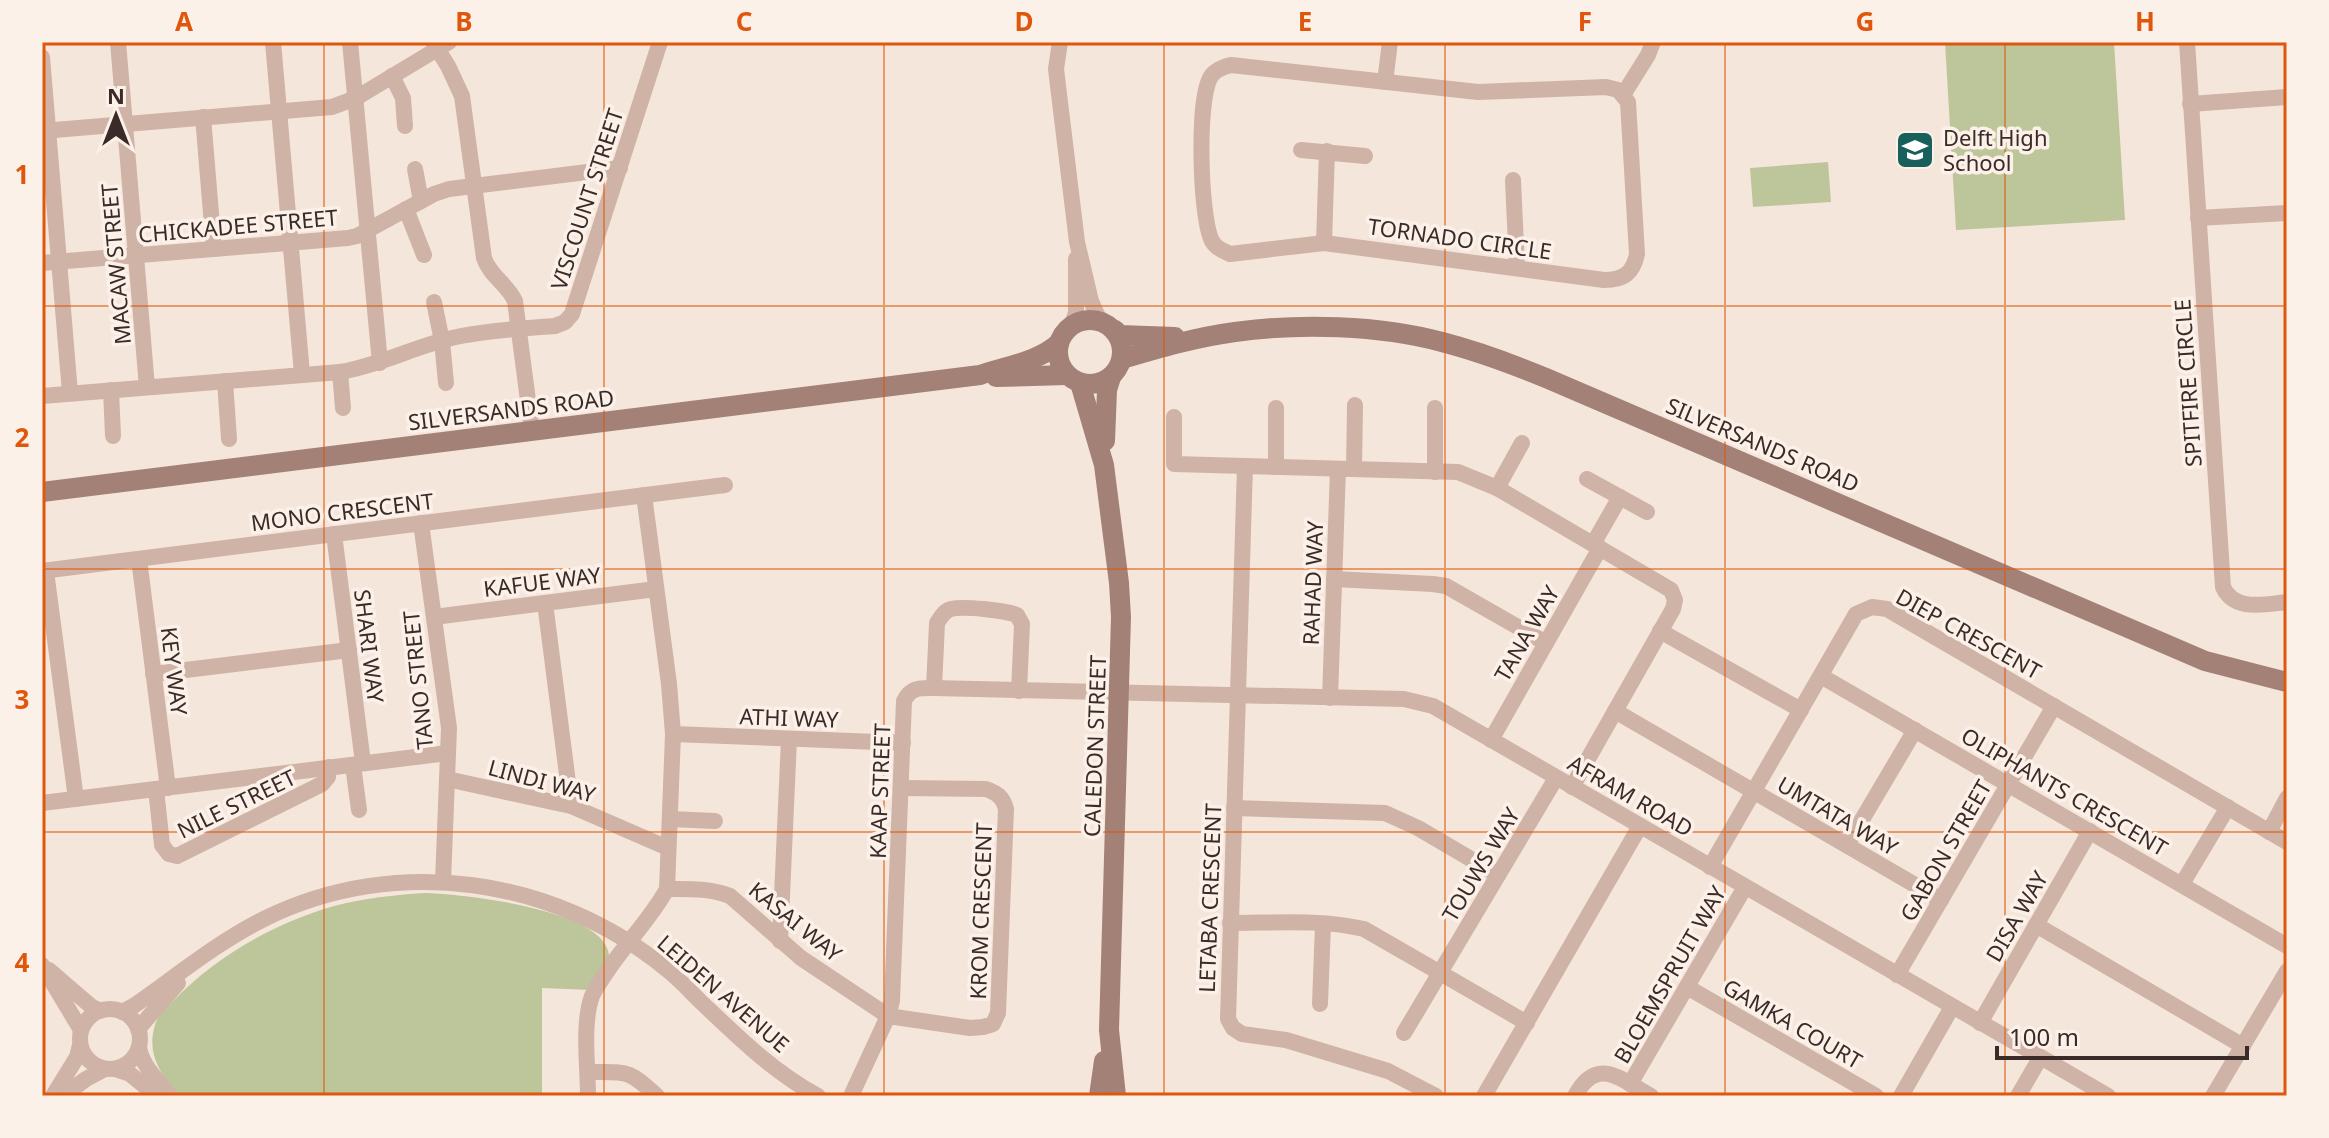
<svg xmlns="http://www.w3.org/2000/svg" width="2329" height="1138" viewBox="0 0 2329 1138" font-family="'Noto Sans',sans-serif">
<rect width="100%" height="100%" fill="#f5e6dc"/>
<g fill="#bdc69a">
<polygon points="1945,42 2114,42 2125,220 1956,230"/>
<polygon points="1828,162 1831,202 1753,207 1750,168"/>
<path d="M425 893C462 894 605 909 609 955L590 990 542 988V1096H179C161 1075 146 1054 155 1025 158 1015 166 1009 173 1001 216 956 275 923 334 906 364 898 394 895 425 893Z"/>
</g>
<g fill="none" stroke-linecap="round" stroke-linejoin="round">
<g stroke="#cfb3a6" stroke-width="16">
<polyline points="118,42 147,387"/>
<polyline points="273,42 302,374"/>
<polyline points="350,42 380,363"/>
<path d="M433 42 448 66 462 96 484 258C490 276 507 284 515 301L532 431"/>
<polyline points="1060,42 1056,69 1059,94 1077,242 1091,301 1100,321"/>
<path d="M2187 42 2223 587C2234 612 2265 604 2287 602"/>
<polyline points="42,57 70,393"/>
<path d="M1231 65 1478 92 1606 87 1618 90 1628 102 1637 254C1633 273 1624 280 1604 280L1324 243 1230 254C1222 250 1215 248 1211 239 1200 212 1197 103 1210 78 1214 70 1223 67 1231 65Z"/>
<polyline points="392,76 403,98 405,126"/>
<polyline points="1385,82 1390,42"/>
<polyline points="1623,95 1648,55 1653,42"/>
<polyline points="2190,104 2287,97"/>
<polyline points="203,117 214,249"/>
<polyline points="42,131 332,107 356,98 449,42"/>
<polyline points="1301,150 1365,156"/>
<polyline points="415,169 421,201"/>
<polyline points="1513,180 1517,268"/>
<polyline points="406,209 424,255"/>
<polyline points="2198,218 2287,213"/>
<polyline points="1324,243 1327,151"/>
<polyline points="42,263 348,238 357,236 434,194 449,189 620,168"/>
<polyline points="434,302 442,341 446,383"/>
<polyline points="1072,326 1076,312 1076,259"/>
<polyline points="340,372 343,408"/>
<polyline points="225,381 229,439"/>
<polyline points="111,390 113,436"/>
<path d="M42 396 340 372C382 365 419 344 461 336 491 330 524 328 555 326L565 322 572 314 660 42"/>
<polyline points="1435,408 1435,472"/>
<polyline points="1174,417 1174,464 1458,472 1497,488 1671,590 1675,600 1673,609 1572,787"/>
<polyline points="1245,466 1228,1019 1233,1028 1242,1034 1286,1040 1388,1071 1436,1096"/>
<polyline points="1276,467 1276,408"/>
<polyline points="1354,469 1355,405"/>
<polyline points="1587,479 1647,512"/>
<polyline points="1497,488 1522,443"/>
<polyline points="421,523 449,728 443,882"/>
<polyline points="334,534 363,763"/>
<polyline points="1593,544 1620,497"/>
<polyline points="139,559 168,788"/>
<polyline points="42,571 725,485"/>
<polyline points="46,571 76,799"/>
<polyline points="1334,579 1433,584 1446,586 1546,643"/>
<polyline points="545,603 571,806"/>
<polyline points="434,617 656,589"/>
<polyline points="1660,631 1801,710"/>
<polyline points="153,674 349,650"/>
<polyline points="1821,676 2287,946"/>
<path d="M934 688 937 623C941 617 944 611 951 609 963 606 1004 610 1017 615L1022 624 1019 691"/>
<polyline points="1330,698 1338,469"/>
<polyline points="1615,711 1941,900"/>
<polyline points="673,734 903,743"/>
<polyline points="1491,740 1600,548"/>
<polyline points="353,765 359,810"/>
<polyline points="447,779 571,806 668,848"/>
<polyline points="156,789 162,845 169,854 177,856 322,784 328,777 329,767"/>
<polyline points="42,803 448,753"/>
<polyline points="1234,808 1385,813 1418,828 1498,875"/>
<polyline points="670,819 715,821"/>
<polyline points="2269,832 2287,798"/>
<polyline points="1847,845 1915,730"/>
<polyline points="1710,867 1856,614 1872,607 1887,609 2287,842"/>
<polyline points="2182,884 2228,807"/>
<path d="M667 889C689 889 709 888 730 896L801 958 888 1016 970 1028 983 1027 993 1024 998 1013 1006 809C1003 797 997 793 986 789L901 788"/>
<path d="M1230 923C1274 923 1321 919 1364 929L1527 1023"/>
<polyline points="2036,925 2243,1046"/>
<polyline points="780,941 789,739"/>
<polyline points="42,965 81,1030"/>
<polyline points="49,970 92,1007 100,1011"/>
<polyline points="1897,975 2054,706"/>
<polyline points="1687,987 1876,1096"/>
<polyline points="1320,1004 1323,924"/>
<circle cx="110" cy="1039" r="30"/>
<path d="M122 1012 135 1005C178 975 219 941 266 918 397 854 554 878 665 968 678 978 689 990 700 1001 737 1036 773 1072 818 1096"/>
<polyline points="1980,1023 2090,831"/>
<polyline points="138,1029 178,983"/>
<polyline points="1404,1033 1556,778"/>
<path d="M139 1047C141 1065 159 1081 170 1096"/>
<polyline points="115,1069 130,1074 157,1096"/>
<path d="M588 1072C628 1072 627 1069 657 1096"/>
<polyline points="1630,1084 1745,887"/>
<polyline points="53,1096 77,1057 80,1045"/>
<polyline points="63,1096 86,1079 105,1069"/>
<path d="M588 1096C588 1067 582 1023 592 996 596 987 603 978 608 970 627 942 651 918 667 889L673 734 669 684 644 495"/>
<path d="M851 1096 888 1016 892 1001 904 701C911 687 920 688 934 688L1404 699 1433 706 2108 1096"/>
<polyline points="1484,1096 1640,826"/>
<path d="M1575 1096C1597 1055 1620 1079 1651 1096"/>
<polyline points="1901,1096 1952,1007"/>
<polyline points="2018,1096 2040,1058"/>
<polyline points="2213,1096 2287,971"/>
</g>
<g stroke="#a38177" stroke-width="20">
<circle cx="1090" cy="352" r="32"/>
<polyline points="1115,330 1120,335 1175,337"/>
<path d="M1122 359C1159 348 1197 337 1235 332 1299 323 1379 325 1442 342 1477 351 1512 364 1546 378L2205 661 2287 682"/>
<polyline points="996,377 1067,375"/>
<polyline points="1080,383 1104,465 1119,583 1121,617 1109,1030 1116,1096"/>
<polyline points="1105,441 1107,390 1111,377"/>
<path d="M42 492 980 375C1006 366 1038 362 1059 343"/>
<polyline points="1099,1096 1104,1061"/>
</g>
</g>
<path fill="none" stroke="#df570d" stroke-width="2" stroke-opacity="0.55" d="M324 42V1096M604 42V1096M884 42V1096M1164 42V1096M1445 42V1096M1725 42V1096M2005 42V1096M42 306H2287M42 569H2287M42 832H2287"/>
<defs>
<g id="school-square" transform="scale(2)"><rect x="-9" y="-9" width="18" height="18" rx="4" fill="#18605c" stroke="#fcf1e9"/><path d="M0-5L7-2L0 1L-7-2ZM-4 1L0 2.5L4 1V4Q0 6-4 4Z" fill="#fff"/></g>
</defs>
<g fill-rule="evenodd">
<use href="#school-square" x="1915" y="150"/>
</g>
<g text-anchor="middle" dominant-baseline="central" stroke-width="7" stroke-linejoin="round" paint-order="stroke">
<g font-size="22" fill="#3a2b28" stroke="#fcf1e9" text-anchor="start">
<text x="1943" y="137">Delft High<tspan x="1943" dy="25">School</tspan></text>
</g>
<g font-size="22" fill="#3a2b28" stroke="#fcf1e9">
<text transform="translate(586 199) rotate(-72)">VISCOUNT STREET</text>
<text transform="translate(238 225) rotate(-5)">CHICKADEE STREET</text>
<text transform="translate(1460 238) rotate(8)">TORNADO CIRCLE</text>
<text transform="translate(115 264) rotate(-95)">MACAW STREET</text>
<text transform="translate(2187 383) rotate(-94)">SPITFIRE CIRCLE</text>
<text transform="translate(511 409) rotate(-7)">SILVERSANDS ROAD</text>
<text transform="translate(1763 444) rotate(23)">SILVERSANDS ROAD</text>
<text transform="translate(342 511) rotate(-7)">MONO CRESCENT</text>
<text transform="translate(542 581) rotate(-7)">KAFUE WAY</text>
<text transform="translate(1312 583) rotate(-88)">RAHAD WAY</text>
<text transform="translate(1526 633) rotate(-60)">TANA WAY</text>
<text transform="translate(1969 633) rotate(29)">DIEP CRESCENT</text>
<text transform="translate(370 646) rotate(83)">SHARI WAY</text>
<text transform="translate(175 671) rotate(83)">KEY WAY</text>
<text transform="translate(417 680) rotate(-96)">TANO STREET</text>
<text transform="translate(789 717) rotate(2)">ATHI WAY</text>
<text transform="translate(1094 746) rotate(-88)">CALEDON STREET</text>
<text transform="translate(542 780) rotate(15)">LINDI WAY</text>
<text transform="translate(879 791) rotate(-88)">KAAP STREET</text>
<text transform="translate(2065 791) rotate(30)">OLIPHANTS CRESCENT</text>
<text transform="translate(1631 795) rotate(30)">AFRAM ROAD</text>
<text transform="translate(236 803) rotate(-26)">NILE STREET</text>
<text transform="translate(1838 815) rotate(30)">UMTATA WAY</text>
<text transform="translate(1945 850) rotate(-60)">GABON STREET</text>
<text transform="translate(1480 864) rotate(-59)">TOUWS WAY</text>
<text transform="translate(1209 898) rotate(-88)">LETABA CRESCENT</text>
<text transform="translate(980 911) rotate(-88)">KROM CRESCENT</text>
<text transform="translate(2016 916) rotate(-60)">DISA WAY</text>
<text transform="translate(796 921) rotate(39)">KASAI WAY</text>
<text transform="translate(1669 974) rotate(-60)">BLOEMSPRUIT WAY</text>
<text transform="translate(724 993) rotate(41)">LEIDEN AVENUE</text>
<text transform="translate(1793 1023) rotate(30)">GAMKA COURT</text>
</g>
</g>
<rect width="2329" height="1138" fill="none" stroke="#fcf1e9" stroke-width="88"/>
<g transform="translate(116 116)" stroke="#fcf1e9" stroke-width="6" paint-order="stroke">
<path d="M0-6L14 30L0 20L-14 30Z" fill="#3a2b28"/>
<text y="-12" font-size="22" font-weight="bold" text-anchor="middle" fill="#3a2b28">N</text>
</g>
<path d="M1997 1046v12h250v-12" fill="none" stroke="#3a2b28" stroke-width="4"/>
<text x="2009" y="1046" font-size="24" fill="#3a2b28" stroke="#fcf1e9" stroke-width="6" paint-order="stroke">100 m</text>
<rect x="44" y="44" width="2241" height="1050" fill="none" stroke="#df570d" stroke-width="3"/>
<g font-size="26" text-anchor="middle" font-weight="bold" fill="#df570d">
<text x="184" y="31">A</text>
<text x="464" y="31">B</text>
<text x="744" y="31">C</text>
<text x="1024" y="31">D</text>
<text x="1305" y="31">E</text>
<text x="1585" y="31">F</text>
<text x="1865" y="31">G</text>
<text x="2145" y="31">H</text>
<text x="22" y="184">1</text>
<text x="22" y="447">2</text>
<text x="22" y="709">3</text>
<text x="22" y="972">4</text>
</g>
</svg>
